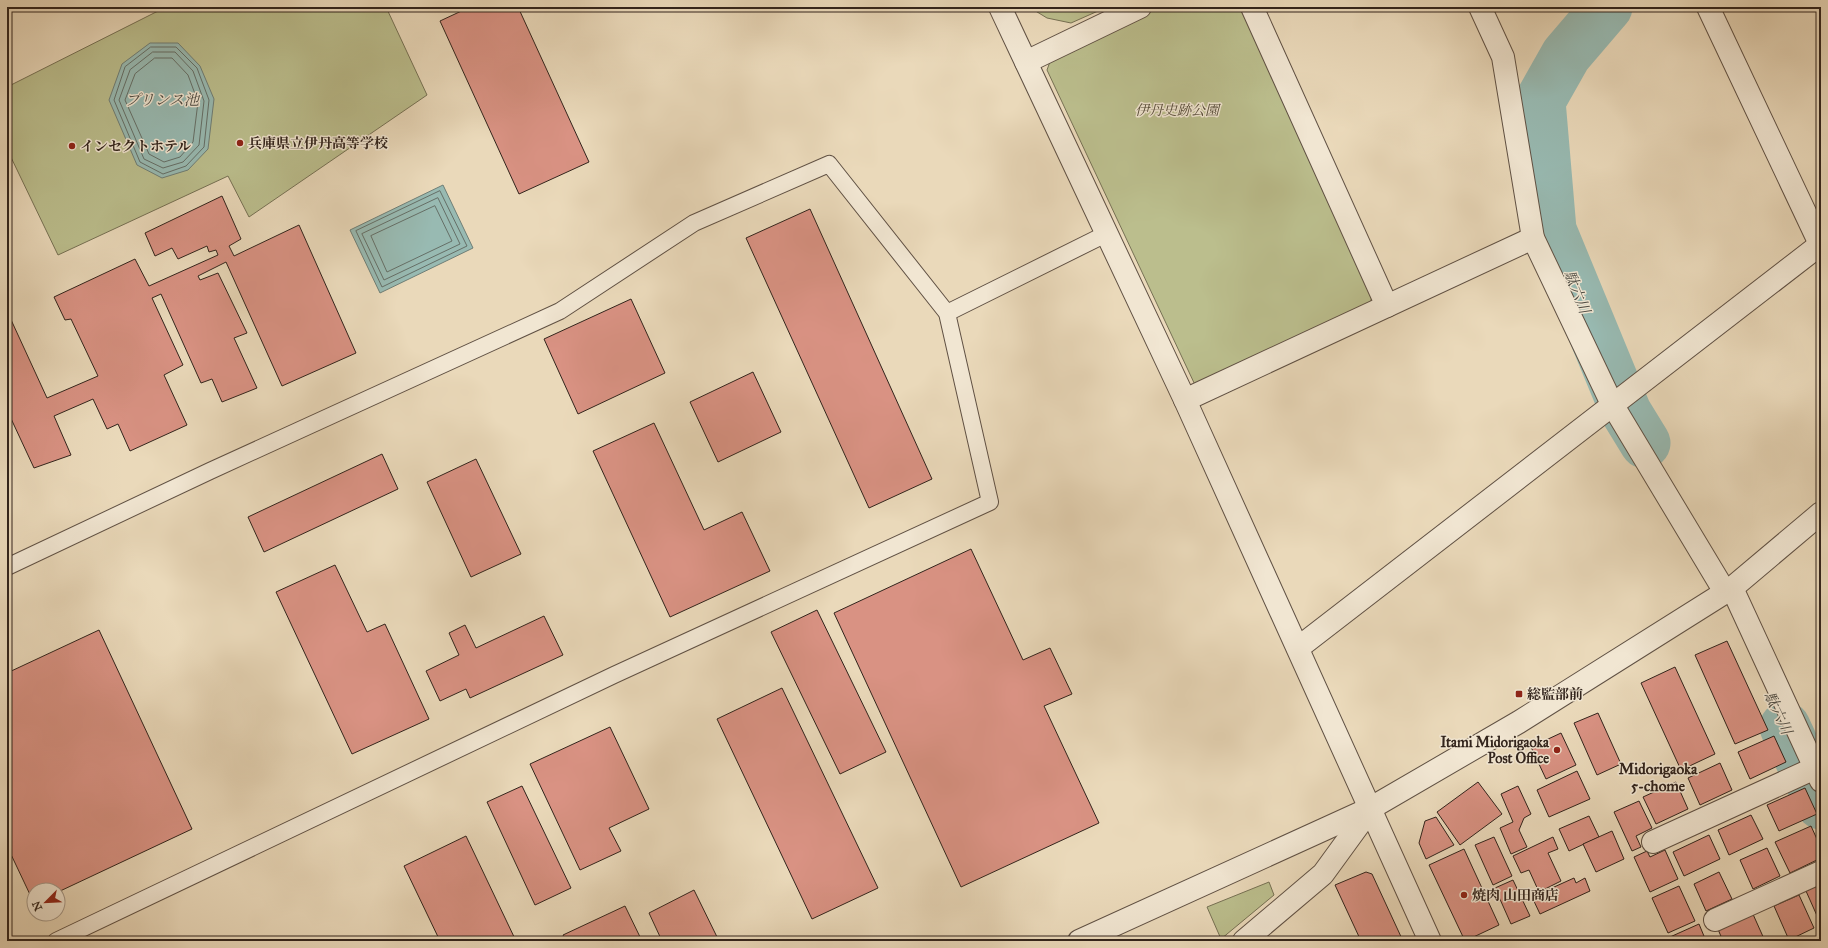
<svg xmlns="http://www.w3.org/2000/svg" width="1828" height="948" viewBox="0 0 1828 948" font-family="'IM FELL Great Primer','Noto Serif JP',serif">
<rect width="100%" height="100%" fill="#ead9ba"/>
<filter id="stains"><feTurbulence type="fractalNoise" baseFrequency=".005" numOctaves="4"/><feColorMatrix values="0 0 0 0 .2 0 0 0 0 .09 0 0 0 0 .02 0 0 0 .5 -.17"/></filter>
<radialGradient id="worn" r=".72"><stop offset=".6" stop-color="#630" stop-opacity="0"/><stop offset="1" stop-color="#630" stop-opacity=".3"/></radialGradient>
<g fill="#bbbe8d" stroke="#767154">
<polygon points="166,7 386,7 427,95 249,217 228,176 58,255 7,149 7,87"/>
<polygon points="1029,7 1107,7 1071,23 1047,18"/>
<polygon points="1156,7 1242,7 1372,296 1369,308 1196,387 1047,70 1052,56"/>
<polygon points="1269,882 1274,895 1221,939 1207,907"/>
</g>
<g fill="#98bab2" stroke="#6f7e76">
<polygon points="150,43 178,43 200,66 214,99 208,149 188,170 162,178 137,165 109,100 122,64"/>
<polygon points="443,185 473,248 380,293 350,230"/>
</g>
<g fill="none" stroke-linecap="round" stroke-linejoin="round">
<g stroke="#656f67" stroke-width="1">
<polygon points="151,47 176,47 197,68 209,100 204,147 186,166 163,174 140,162 114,100 125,67"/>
<polygon points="153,52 175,52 193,71 204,101 199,145 183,162 163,168 144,159 119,100 130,70"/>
<polygon points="155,58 172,58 188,75 198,102 193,142 180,157 164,162 149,154 125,100 135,74"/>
<polygon points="440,191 467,246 382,287 356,231"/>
<polygon points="438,198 460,244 384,280 362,234"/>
<polygon points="435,206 452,241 387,272 371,236"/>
</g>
<g stroke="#98bab2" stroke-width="51">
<polyline points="1607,7 1566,55 1540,101 1551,230 1626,412 1645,443"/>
<polyline points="1785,727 1821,804"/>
</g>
</g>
<g fill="#d99283" stroke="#32241c">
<polygon points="470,7 518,7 589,162 519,194 440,21"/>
<polygon points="222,196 241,239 229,246 234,256 299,225 356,353 282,386 226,262 198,276 200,280 218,273 247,333 234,338 257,388 222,402 212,379 201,383 161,294 152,298 183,365 164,375 187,425 130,451 118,424 107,429 93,399 54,416 71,455 34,468 7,410 7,311 47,398 98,376 71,319 65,320 54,297 135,259 149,286 218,255 216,250 209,252 207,246 178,259 172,248 155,256 145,233"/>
<polygon points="810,209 932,479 869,508 746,238"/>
<polygon points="631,299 665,373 578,414 544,339"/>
<polygon points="753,372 781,432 718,462 690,402"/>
<polygon points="654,423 704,530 742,512 770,571 670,617 593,451"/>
<polygon points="382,454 398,489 264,552 248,517"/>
<polygon points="476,459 521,554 471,577 427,482"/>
<polygon points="971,549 1023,660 1050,648 1072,694 1044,706 1099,823 961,887 834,613"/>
<polygon points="335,565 367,632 385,624 429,719 352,754 276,592"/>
<polygon points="817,610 886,752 840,774 771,632"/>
<polygon points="544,616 563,655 470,698 466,689 440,701 426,671 459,655 449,633 465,625 476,648"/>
<polygon points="99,630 192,829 58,892 58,890 34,890 34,903 7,846 7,673"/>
<polygon points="1727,641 1768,730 1735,744 1695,655"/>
<polygon points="1675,667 1715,754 1681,770 1641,683"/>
<polygon points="782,688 878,888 812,919 717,719"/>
<polygon points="1598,713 1621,764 1597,775 1574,723"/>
<polygon points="610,727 649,809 609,828 621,851 580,870 530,764"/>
<polygon points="1561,733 1576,765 1546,779 1531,747"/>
<polygon points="1774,736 1786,762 1750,779 1738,752"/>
<polygon points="1720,763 1732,790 1700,805 1688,778"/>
<polygon points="1577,771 1590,799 1549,817 1537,790"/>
<polygon points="1478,782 1502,814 1460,845 1437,812"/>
<polygon points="1676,782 1688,809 1656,824 1643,797"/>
<polygon points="522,786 571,888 535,905 487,802"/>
<polygon points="1518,786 1531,814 1524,818 1519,830 1527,847 1511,854 1500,828 1513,822 1501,794"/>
<polygon points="1805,788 1817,814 1779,831 1767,805"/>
<polygon points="1639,801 1652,828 1636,836 1641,847 1632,851 1614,812"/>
<polygon points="1751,815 1763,839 1729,855 1718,830"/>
<polygon points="1589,816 1599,837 1569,851 1559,829"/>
<polygon points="1436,817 1454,845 1426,859 1419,843 1425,821"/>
<polygon points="1811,826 1821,848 1821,858 1790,873 1775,842"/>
<polygon points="1612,831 1624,859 1596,872 1583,844"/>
<polygon points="1709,835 1720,859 1684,876 1673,852"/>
<polygon points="466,836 516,941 440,941 404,866"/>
<polygon points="1494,837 1512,876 1493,885 1475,845"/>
<polygon points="1553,837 1558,849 1548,853 1561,881 1539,892 1529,870 1521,873 1513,856"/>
<polygon points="1767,848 1780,876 1753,889 1740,860"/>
<polygon points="1464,849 1499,925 1465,941 1429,865"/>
<polygon points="1665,850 1678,879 1650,892 1634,857 1647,851 1650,857"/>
<polygon points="1366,872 1372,874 1403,941 1361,941 1335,885"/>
<polygon points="1719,872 1732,899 1706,911 1694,884"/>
<polygon points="1574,878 1576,883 1585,878 1590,891 1540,914 1532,897"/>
<polygon points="1513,880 1530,916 1511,924 1495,888"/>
<polygon points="1821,884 1821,917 1818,918 1806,891"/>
<polygon points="1679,886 1695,921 1668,933 1652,898"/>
<polygon points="694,890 719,941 662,941 649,913"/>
<polygon points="1799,895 1814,928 1789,940 1774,906"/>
<polygon points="625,906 642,941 566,941 563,935"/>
<polygon points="1752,912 1765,941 1723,941 1717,927"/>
<polygon points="1699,924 1706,941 1672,941 1670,937"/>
<polygon points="1818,936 1821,941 1806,941"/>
</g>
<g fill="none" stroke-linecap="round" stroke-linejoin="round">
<g stroke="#605144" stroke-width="18">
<g id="service">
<polyline points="947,313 1106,234"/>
<polyline points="7,567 210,471 560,311 694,223 829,164 947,313 990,502 614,675 56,941"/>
</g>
</g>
<g stroke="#605144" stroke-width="24">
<g id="minor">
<polyline points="1252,7 1387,306"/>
<polyline points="1480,7 1503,57 1533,238 1612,404 1725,592"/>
<polyline points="1708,7 1821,246"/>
<polyline points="1026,62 1140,7"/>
<polyline points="1185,400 1533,238"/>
<polyline points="1732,588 1821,781"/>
<polyline points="1298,648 1821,244"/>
<polyline points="1653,842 1815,768"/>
<polyline points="1715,920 1821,872"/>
<polyline points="1244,941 1323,874 1371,808"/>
</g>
</g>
<g stroke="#605144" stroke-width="24">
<g id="tertiary">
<polyline points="1000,7 1185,400 1430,941"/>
<polyline points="1079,941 1371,808 1519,722 1732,588 1821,513"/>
</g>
</g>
<use href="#service" stroke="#f1e6d2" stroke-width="16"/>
<use href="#minor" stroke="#f1e6d2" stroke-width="22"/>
<use href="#tertiary" stroke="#f1e6d2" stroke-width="22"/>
</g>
<g fill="#8f2418" stroke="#f1e6d2" stroke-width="1.5">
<circle cx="240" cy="143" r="4"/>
<circle cx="72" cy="146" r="4"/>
<rect x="1515" y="690" width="8" height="8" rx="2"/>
<circle cx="1557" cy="750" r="4"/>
<circle cx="1464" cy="895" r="4"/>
</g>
<g text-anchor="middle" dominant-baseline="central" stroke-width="3" stroke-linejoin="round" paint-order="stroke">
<g font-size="14" font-style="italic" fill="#544a38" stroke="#f1e6d2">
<text x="1177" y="110">伊丹史跡公園</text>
</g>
<g font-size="14" font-weight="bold" fill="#32241c" stroke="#f1e6d2" text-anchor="start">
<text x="248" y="143">兵庫県立伊丹高等学校</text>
<text x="80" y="146">インセクトホテル</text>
<text x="1527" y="694">総監部前</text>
<text x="1549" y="742" text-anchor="end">Itami Midorigaoka<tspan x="1549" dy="16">Post Office</tspan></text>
<text x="1472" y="895">焼肉 山田商店</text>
</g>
<g font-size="15" font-style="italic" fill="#4c4a42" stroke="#f1e6d2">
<text x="162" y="100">プリンス池</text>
<text transform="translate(1577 292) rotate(68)">駄六川</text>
<text transform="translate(1778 713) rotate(65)">駄六川</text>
</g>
<g font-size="15" font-weight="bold" fill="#32241c" stroke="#f1e6d2">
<text x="1658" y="769">Midorigaoka<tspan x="1658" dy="17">5-chome</tspan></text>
</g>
</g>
<rect width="1828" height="948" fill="none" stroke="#ead9ba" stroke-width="24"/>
<rect x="8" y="8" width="1812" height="932" fill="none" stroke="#32241c" stroke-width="2"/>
<rect x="12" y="12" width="1804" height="924" fill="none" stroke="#32241c"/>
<g transform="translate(46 902) rotate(246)"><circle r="19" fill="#f1e6d2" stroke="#a59889"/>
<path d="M0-3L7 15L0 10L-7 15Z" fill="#8f2418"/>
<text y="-6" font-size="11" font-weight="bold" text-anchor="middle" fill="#32241c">N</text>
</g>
<rect width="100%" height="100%" filter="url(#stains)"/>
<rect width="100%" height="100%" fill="url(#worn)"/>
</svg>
